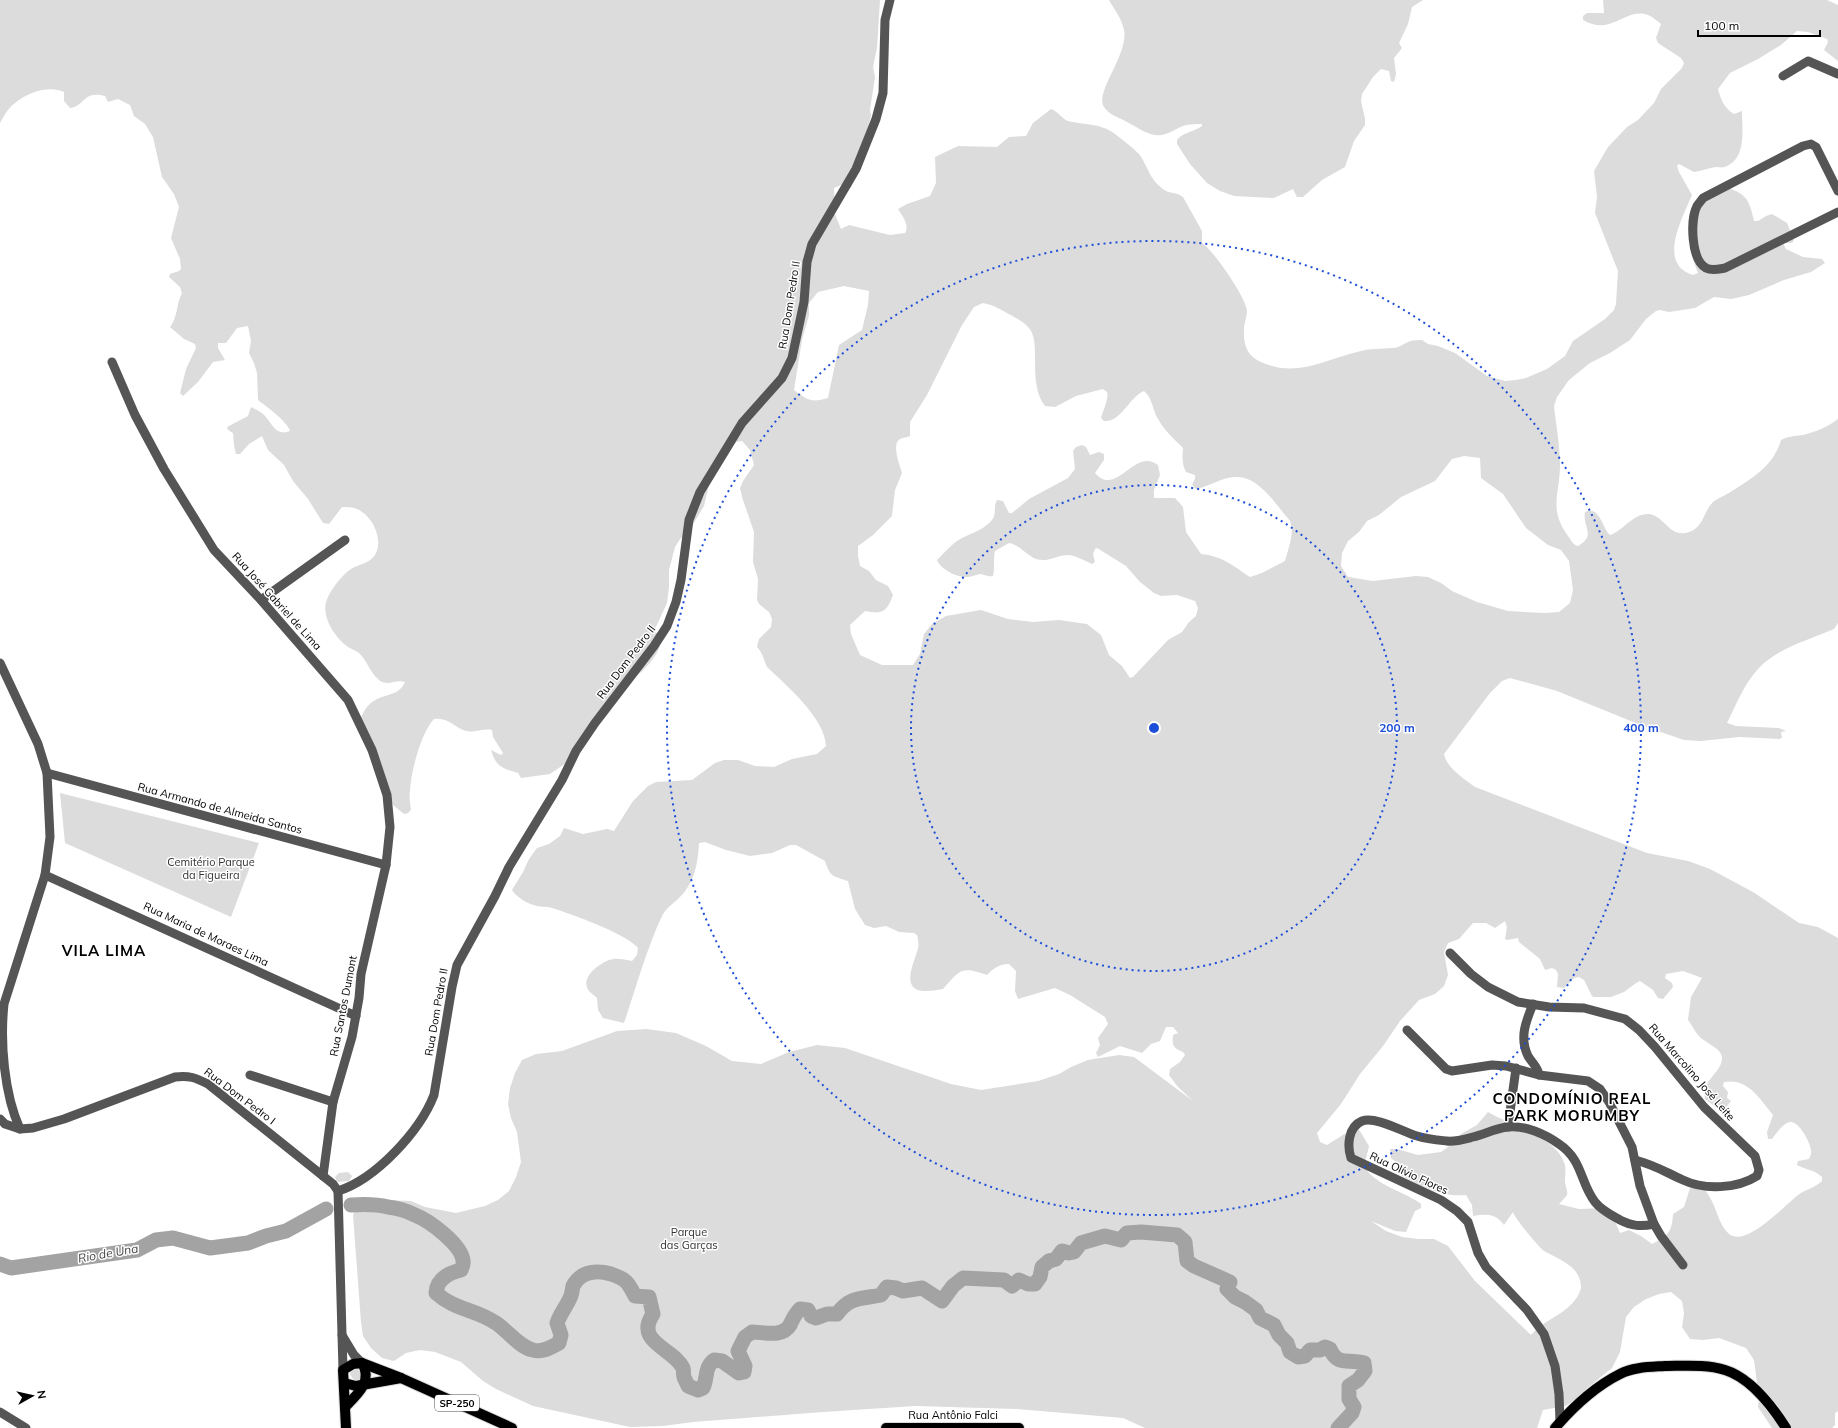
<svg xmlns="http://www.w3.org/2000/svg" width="1838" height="1428" viewBox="0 0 1838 1428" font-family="Mulish,sans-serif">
<rect width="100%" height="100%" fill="#fff"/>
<g fill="#dcdcdc" fill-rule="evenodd">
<path d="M0 0H880L877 48 873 67 875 77 870 110 871 116 851 188 841 185 834 188 835 214 841 229 849 225 890 235 905 233C910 225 902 216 898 209L907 204 930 196 936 183 935 157 958 146 997 147 1009 137 1026 136 1033 123 1051 109C1058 111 1062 119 1068 121 1084 125 1101 123 1115 134 1123 140 1132 147 1139 154 1148 166 1149 179 1163 189 1169 194 1177 192 1183 197L1202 231V243C1213 250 1246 297 1247 311 1247 317 1244 323 1244 329 1243 350 1250 359 1269 365 1299 376 1328 359 1357 352 1370 348 1381 349 1393 348 1399 348 1405 343 1410 341 1414 340 1418 340 1422 340L1428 344 1438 346 1455 353 1487 376 1505 381 1516 380 1526 378 1547 369 1565 356 1573 341 1605 319 1614 310 1616 304 1618 271 1595 213 1597 197 1594 171 1608 147 1627 127 1638 120 1654 103 1661 89 1682 68 1684 63 1681 58 1658 43 1656 38 1661 24C1657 21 1653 17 1648 15 1625 7 1612 37 1583 20V16L1587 13H1604L1603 0H1827L1838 5V61L1824 50 1828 42 1827 39 1808 32 1797 31 1781 45 1758 59 1730 73 1718 89C1721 100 1724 108 1734 114L1742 111C1742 129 1747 159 1725 167 1722 168 1719 167 1716 167 1709 168 1701 171 1694 172L1679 164 1677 166 1679 172 1692 195C1682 219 1657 264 1693 275L1698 273C1689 250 1685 229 1699 207 1704 199 1715 192 1722 186 1745 193 1749 197 1754 221H1758L1766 216 1772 214 1787 223 1794 240 1792 243H1783L1786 249 1803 257 1822 259 1825 263 1811 272 1784 280 1749 295 1731 299 1714 297 1695 308 1669 312 1660 310 1656 311 1646 319 1630 340 1610 353 1590 363 1569 380 1557 397 1554 406C1556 425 1560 445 1560 465 1560 494 1548 508 1568 536 1571 540 1573 545 1578 546 1597 536 1582 526 1585 512 1600 505 1602 528 1610 535 1623 531 1633 513 1649 514 1665 516 1670 539 1689 532 1704 527 1703 512 1713 502 1718 498 1726 495 1732 491 1753 478 1774 465 1781 440 1788 436 1795 436 1803 435 1815 432 1828 427 1838 419V623L1834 629C1809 640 1777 648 1758 669 1744 684 1736 705 1727 723L1736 726 1779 728 1786 731 1781 732 1782 737 1780 739 1739 737 1701 741 1684 740 1643 726 1557 691 1510 678 1502 681 1490 693 1444 754C1446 767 1464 779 1475 787L1647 853 1688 861 1710 869 1753 892 1799 923 1818 927 1838 938V1411L1835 1413V1425L1832 1428H1772L1758 1407 1759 1398 1754 1360 1746 1348 1719 1338 1703 1340 1690 1339 1682 1327 1684 1313 1682 1301 1671 1292 1659 1294 1646 1299 1634 1307 1626 1317 1620 1352 1612 1368 1586 1389 1579 1398 1565 1406 1543 1410 1537 1428H1145L1123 1418 1017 1409 915 1406 823 1412 693 1422 663 1426 630 1427 533 1406 496 1389 483 1381 461 1362 435 1352 420 1350 406 1353 394 1361 382 1358 371 1348 363 1336 361 1322 353 1215 361 1199 411 1201 425 1207 456 1213 485 1206 498 1200 509 1191 516 1177 521 1162 517 1132 511 1118 508 1104 510 1088 515 1073 522 1060 536 1054 562 1051 617 1031 646 1029 676 1033 706 1046 732 1061 761 1064 789 1052 817 1045 845 1048 951 1084 981 1090 1038 1081 1059 1074 1071 1067 1088 1060 1119 1055 1134 1057 1193 1101 1178 1087 1169 1075 1170 1069 1180 1062 1185 1055 1183 1052C1173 1048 1172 1046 1173 1035L1178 1033 1173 1027H1166L1160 1041 1151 1044 1142 1053 1120 1046 1098 1057 1096 1053 1100 1045 1098 1038 1108 1024 1105 1017 1070 995 1055 988 1018 999 1015 991 1016 971 1009 964C999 964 994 968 987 975 962 966 960 969 943 989 937 990 931 991 925 991 898 991 916 959 918 948 919 944 918 939 917 935L914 933 899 932 886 926 874 928 865 925 855 909 848 881C833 876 830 877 825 861L796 845H790L772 853 750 856 726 850 705 842 699 843C698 862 695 882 680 897 674 903 666 908 662 916 646 950 636 988 624 1023L603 1018 598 1010 597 998C595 996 592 994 590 992 577 978 602 961 613 959 619 958 626 960 632 961L637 955 638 948C627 934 571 914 552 908 547 906 542 907 537 906 528 904 517 898 512 890L523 872 529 859 537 848 549 844 560 836 564 828 583 834 607 829 614 831 633 801 648 786 656 782 692 780 715 763 724 760H738L755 766 774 767 792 759 817 754 826 746C825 718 786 685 767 667 763 659 764 655 757 647L759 639 771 627 772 619 769 612 759 604 757 600 758 579 753 562 754 532 743 500 740 488 743 481 754 465 750 450 742 441 736 442 709 485 704 506 689 531 680 539 675 547 669 570V587L667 603 654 631 656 633 662 630C664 654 644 671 626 684L572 759 550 774 521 778 518 773C502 768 496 767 491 750L501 755 503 753 493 737 492 730C483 728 474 733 466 731 453 727 449 717 434 719 421 733 411 771 410 791 409 797 410 803 411 810L408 813 404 814 393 805 360 722C370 687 396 703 405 682 396 679 387 687 379 680 370 673 367 660 359 653 355 650 351 649 348 647 334 637 319 614 328 597 332 588 343 574 351 569 359 564 369 564 375 555 384 540 373 516 357 509 352 507 347 507 342 507L329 524 323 523 308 499 293 481 284 465 268 450 262 436 249 444 240 454H236L234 446 233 433 228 430 227 427 248 416 251 407C255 409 260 411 263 414 272 422 275 437 290 431 287 421 267 407 258 400L257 373 254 363 249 353 251 341 248 326 237 328 226 343H218V348L225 360 213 362 198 382 183 396 180 393 186 369 196 348 195 344 184 339 170 327C178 317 176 304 182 293L180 287 169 277 170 274 179 271 181 269 180 259 171 238 179 207 174 194 162 177 153 137 145 124 134 116 130 105 118 99 108 102 105 96C83 90 85 106 70 108L64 101V92C49 85 28 92 15 103 8 108 4 116 0 123ZM844 286 869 291 868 305 862 330 839 345 828 398C812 403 807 400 794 390L802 340 809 315V303L818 292ZM983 303C994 305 1001 310 1011 315 1017 319 1024 322 1029 328 1042 343 1027 383 1045 406L1055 407 1076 396 1103 389 1107 392C1109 399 1103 410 1101 418L1104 421C1121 423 1129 397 1144 391 1153 399 1152 409 1158 419 1164 430 1174 439 1183 448 1182 457 1182 464 1186 472L1195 475V479L1192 484 1195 489C1210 487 1221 477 1236 477 1256 476 1271 498 1282 511 1284 514 1288 518 1290 521 1295 533 1288 549 1285 561L1262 573 1250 577C1233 566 1223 556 1201 554L1186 532 1183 507 1175 498H1154V490L1160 475 1158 465C1134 447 1117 498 1095 473L1104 460V454L1099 452 1090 455 1086 447 1082 445 1076 447 1073 451 1075 469 1068 478 1029 499 1012 513H1009L1003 501 997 500C993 507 997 514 992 520 982 532 969 533 957 541 950 546 943 554 937 560 941 570 958 578 968 577 972 577 977 574 981 574 986 575 988 577 993 576 995 569 993 559 995 551L1009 543C1020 545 1026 555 1036 559 1048 563 1057 555 1068 555 1075 555 1085 561 1092 564L1095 562 1093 554 1095 549 1097 548 1126 566 1140 582 1154 593 1161 596 1177 595 1195 601 1198 608 1196 616 1189 622 1182 632 1168 640 1133 677 1130 678 1122 666 1109 655 1101 635 1087 624 1059 620 1033 622 1008 619 981 610 946 616 932 624 924 634 920 654 913 665H882L860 655 851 634 850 625 865 611C883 615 887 611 893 595L888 586 876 580 869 571 860 566 858 556V546L873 535 892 516 895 490 902 473C900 466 891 444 900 439 904 437 906 438 910 436V422L927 395 962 325 974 307ZM1464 456 1480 458 1481 478 1503 494 1526 528 1548 545 1561 550 1569 561 1573 590 1570 603 1559 612 1544 613 1508 611 1477 602 1452 591 1441 583 1428 577 1416 576 1373 581 1348 577 1341 566 1342 553 1348 541 1359 532 1367 521 1379 515 1401 497 1435 481 1452 459ZM1505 921 1507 927 1505 939 1507 940 1518 938 1519 942 1540 959 1545 970 1552 968 1556 970 1558 974 1557 987 1564 988 1574 978 1579 977 1584 980 1592 996 1594 997H1611L1624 992 1636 983 1640 981 1653 990 1658 998 1663 999 1673 987 1672 983 1665 978 1666 974 1683 971 1702 978 1691 997 1688 1020C1692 1025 1695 1032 1699 1036 1704 1042 1721 1048 1722 1057 1723 1072 1701 1080 1705 1099L1717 1108 1724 1110 1731 1101 1727 1098 1728 1092 1723 1086 1724 1082C1748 1078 1759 1098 1773 1115L1767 1132 1768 1139H1772C1776 1134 1783 1123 1790 1122 1799 1121 1810 1142 1811 1150 1812 1153 1810 1156 1809 1159L1798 1161 1797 1165C1805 1170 1814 1169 1822 1177V1181C1815 1188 1806 1189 1798 1195 1786 1204 1746 1248 1729 1234 1718 1224 1717 1208 1709 1196 1707 1192 1704 1189 1702 1186L1690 1188 1684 1207 1673 1214C1672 1232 1668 1236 1652 1244L1641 1236 1629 1230 1620 1233 1614 1219 1606 1208 1579 1209 1559 1204C1571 1192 1567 1196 1565 1181 1565 1176 1566 1170 1565 1165 1557 1136 1511 1126 1488 1112L1477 1125 1461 1134 1451 1145 1441 1152 1418 1155 1397 1149H1390L1391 1158 1403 1168H1389L1391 1170C1414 1182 1439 1198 1466 1195L1472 1205 1473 1216C1487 1214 1495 1213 1504 1225L1513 1212C1515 1219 1539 1247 1544 1251 1560 1260 1581 1266 1581 1288 1574 1313 1546 1317 1531 1335L1475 1281 1448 1246 1434 1239H1418L1402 1237 1386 1231 1371 1221 1395 1231 1406 1232 1415 1211 1421 1208V1204C1410 1194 1367 1182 1365 1165 1365 1160 1368 1152 1369 1146L1358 1128H1354L1327 1145 1320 1142 1317 1133 1341 1104 1360 1074 1383 1046 1400 1021 1419 1000 1435 994 1444 986 1448 975 1444 952 1448 943 1459 939 1473 923H1486L1495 928Z"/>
<path d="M1109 0H1423L1412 7 1408 24 1399 43 1402 48 1394 58 1396 74 1394 82 1391 81 1389 71 1381 69 1373 77 1362 94 1361 101 1365 119V125L1354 141 1345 167 1322 180 1303 197H1297L1293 189 1274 198 1234 196 1220 191 1207 183 1190 164 1177 144V140C1183 132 1194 132 1202 126V124C1197 124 1191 124 1186 125 1175 128 1167 137 1155 135 1146 134 1135 126 1127 122 1120 118 1109 115 1104 107 1094 93 1129 54 1124 30 1122 19 1114 9 1109 0Z"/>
<polygon points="60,793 259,843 231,917 65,843"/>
<polygon points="348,1172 352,1176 349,1181 337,1182 335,1177 339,1173"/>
<path d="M353 1368H361V1380C356 1382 352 1379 350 1374Z"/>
</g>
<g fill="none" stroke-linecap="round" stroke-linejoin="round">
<g stroke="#a3a3a3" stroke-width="15">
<path d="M351 1205C364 1204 376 1204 388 1207 397 1208 407 1211 415 1215 430 1221 462 1245 463 1261 464 1264 462 1267 461 1270 448 1273 437 1279 436 1293 455 1310 475 1309 496 1323 508 1331 519 1347 533 1350 542 1353 551 1347 559 1343L561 1335 557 1323C560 1314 566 1307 570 1298 572 1295 572 1290 573 1286 581 1271 597 1270 611 1274 626 1279 628 1282 635 1296L649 1297 653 1314C634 1342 673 1348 683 1368 684 1370 683 1374 684 1377 685 1380 687 1383 688 1386L698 1390 703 1388C708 1377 704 1368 714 1360L722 1361 739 1373 744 1372 745 1366 738 1351 745 1337 752 1332C764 1332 782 1338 790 1325 793 1318 795 1314 800 1309L808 1310 811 1316 816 1318 827 1314H837C850 1296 862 1299 881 1295L887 1287 896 1288 903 1291 922 1288 942 1301 953 1286 963 1278 1004 1280 1012 1286 1019 1280 1028 1284H1035L1040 1277 1042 1267 1049 1261 1056 1259 1062 1251 1069 1253 1074 1252 1081 1243 1105 1236 1121 1240 1127 1233 1141 1232 1177 1235 1185 1242 1187 1261 1194 1266 1230 1282 1227 1289 1235 1297 1245 1302 1256 1310 1260 1318 1274 1325 1279 1335 1287 1343 1290 1352 1298 1357 1305 1356 1310 1350H1320L1325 1347 1330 1349C1338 1367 1348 1358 1364 1363L1365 1371 1358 1380 1349 1386V1399L1354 1407 1352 1413 1338 1428"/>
<polyline points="0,1264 11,1268 137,1250 156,1240 173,1238 210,1248 248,1243 266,1236 286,1231 326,1209"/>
</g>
<g stroke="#dbdbdb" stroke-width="12">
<g id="major">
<polyline points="344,1383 356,1386 401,1378"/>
<path d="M345 1407C358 1394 373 1381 362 1363"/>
<polyline points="346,1428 343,1370 353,1364 362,1363 401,1378 512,1428"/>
<polyline points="886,1428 1019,1428"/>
<path d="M1555 1428C1573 1407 1596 1386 1620 1374 1633 1367 1650 1367 1665 1366 1683 1366 1707 1364 1725 1370 1751 1378 1772 1406 1786 1428"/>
</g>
</g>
<g stroke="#555" stroke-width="9">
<polyline points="1783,76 1808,61 1838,74"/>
<path d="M1838 191 1816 147 1811 144 1803 146 1703 198C1701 201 1699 203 1697 206 1690 220 1691 260 1706 268 1712 271 1719 269 1725 268L1838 212"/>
<polyline points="112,362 135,415 164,469 214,550 261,600 348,700 372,750 387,795 390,827 386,865 361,974 359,998 352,1037 333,1102 323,1176"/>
<polyline points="261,600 345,540"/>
<path d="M0 663 38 744 47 773 50 837 45 875 4 1004C0 1042 4 1094 20 1129"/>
<polyline points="47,773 386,865"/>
<polyline points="45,875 356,1016"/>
<path d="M1450 953 1471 974 1488 987 1518 1002 1549 1007 1584 1008 1625 1019 1639 1030 1655 1047 1704 1107 1755 1156 1759 1170 1757 1176C1737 1189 1704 1190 1683 1180 1665 1172 1655 1165 1635 1160"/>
<path d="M1533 1004C1526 1021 1519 1038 1528 1056 1532 1063 1538 1067 1539 1075"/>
<polyline points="1407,1030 1446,1069 1452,1071 1492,1065 1506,1066 1539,1075 1588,1081 1600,1089 1609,1102 1632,1147 1640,1186 1654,1224 1661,1236 1683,1265"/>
<polyline points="250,1075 333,1102"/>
<path d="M0 1119 5 1124 20 1129 33 1128 64 1119 175 1077C189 1075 196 1078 208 1084L333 1184 338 1191"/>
<polyline points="1508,1127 1516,1068"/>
<path d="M338 1191C376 1179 420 1131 434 1095L452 987 457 965 495 896 509 867 562 780 576 751 595 723 654 646 667 626 676 602 681 580 689 520 700 492 742 423 782 378 792 358 804 302 807 262 812 244 856 169 876 119 883 93 885 20 890 0"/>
<polyline points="338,1191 343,1370"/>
<polyline points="342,1335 354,1355 362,1363"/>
<polyline points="0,1412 26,1428"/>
<path d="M1560 1422 1559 1394 1555 1366 1544 1334 1527 1310 1486 1267 1478 1253 1468 1222 1457 1211 1441 1200 1351 1158C1347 1146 1348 1127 1362 1121 1376 1116 1403 1132 1417 1136 1426 1139 1437 1140 1447 1141 1455 1142 1465 1139 1473 1137 1485 1134 1496 1128 1508 1127 1525 1125 1545 1134 1559 1144 1583 1160 1580 1183 1595 1202 1601 1210 1611 1215 1620 1220 1632 1226 1641 1227 1654 1224"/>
</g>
<use href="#major" stroke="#000" stroke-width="10"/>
</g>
<g fill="none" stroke="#1d4ed8" stroke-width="2" stroke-dasharray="2 4">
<circle cx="1154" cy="728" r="243"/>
<circle cx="1154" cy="728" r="487"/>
</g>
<g text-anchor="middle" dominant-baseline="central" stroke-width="3" stroke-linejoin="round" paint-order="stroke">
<rect fill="#fff" stroke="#4c4c4c" stroke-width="1" x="435" y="1395" width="44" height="16" rx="3"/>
<g font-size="10" font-weight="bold" fill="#000">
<text x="457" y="1403">SP-250</text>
</g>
<g font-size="11" fill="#000" stroke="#fff">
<text transform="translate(789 305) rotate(-81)">Rua Dom Pedro II</text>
<text transform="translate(277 601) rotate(48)">Rua José Gabriel de Lima</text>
<text transform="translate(626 662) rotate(-53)">Rua Dom Pedro II</text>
<text transform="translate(220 808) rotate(15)">Rua Armando de Almeida Santos</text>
<text transform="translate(206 934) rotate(25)">Rua Maria de Moraes Lima</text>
<text transform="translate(343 1006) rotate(-79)">Rua Santos Dumont</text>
<text transform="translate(436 1012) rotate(-80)">Rua Dom Pedro II</text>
<text transform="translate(1692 1072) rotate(49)">Rua Marcolino José Leite</text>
<text transform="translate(240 1096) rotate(37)">Rua Dom Pedro I</text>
<text transform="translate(1409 1173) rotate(25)">Rua Olívio Flores</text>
<text x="953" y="1415">Rua Antônio Falci</text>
</g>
<g font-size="11" fill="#333" stroke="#fff">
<text x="211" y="862">Cemitério Parque<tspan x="211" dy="13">da Figueira</tspan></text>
<text x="689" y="1232">Parque<tspan x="689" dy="13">das Garças</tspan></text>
</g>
<g font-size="12" font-style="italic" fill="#444" stroke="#fff">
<text transform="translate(108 1253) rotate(-10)">Rio de Una</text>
</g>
<g font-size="15" font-weight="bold" letter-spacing="1" fill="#000" stroke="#fff">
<text x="104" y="950">VILA LIMA</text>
<text x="1572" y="1098">CONDOMÍNIO REAL<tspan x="1572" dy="17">PARK MORUMBY</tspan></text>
</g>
</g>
<circle cx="1154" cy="728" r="6" fill="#1d4ed8" stroke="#fff" stroke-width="2"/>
<g font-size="12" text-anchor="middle" font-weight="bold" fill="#1d4ed8" stroke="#fff" stroke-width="3" stroke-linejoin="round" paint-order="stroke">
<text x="1397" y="732">200 m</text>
<text x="1641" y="732">400 m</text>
</g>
<g transform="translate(32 1396) rotate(82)" stroke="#ffffff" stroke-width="3" paint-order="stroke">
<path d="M0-3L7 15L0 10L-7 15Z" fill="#000000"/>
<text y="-6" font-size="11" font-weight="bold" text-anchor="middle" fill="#000000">N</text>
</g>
<path d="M1698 30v6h122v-6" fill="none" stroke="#000000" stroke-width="2"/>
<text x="1704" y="30" font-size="12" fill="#000000" stroke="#ffffff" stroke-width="3" paint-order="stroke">100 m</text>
</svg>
